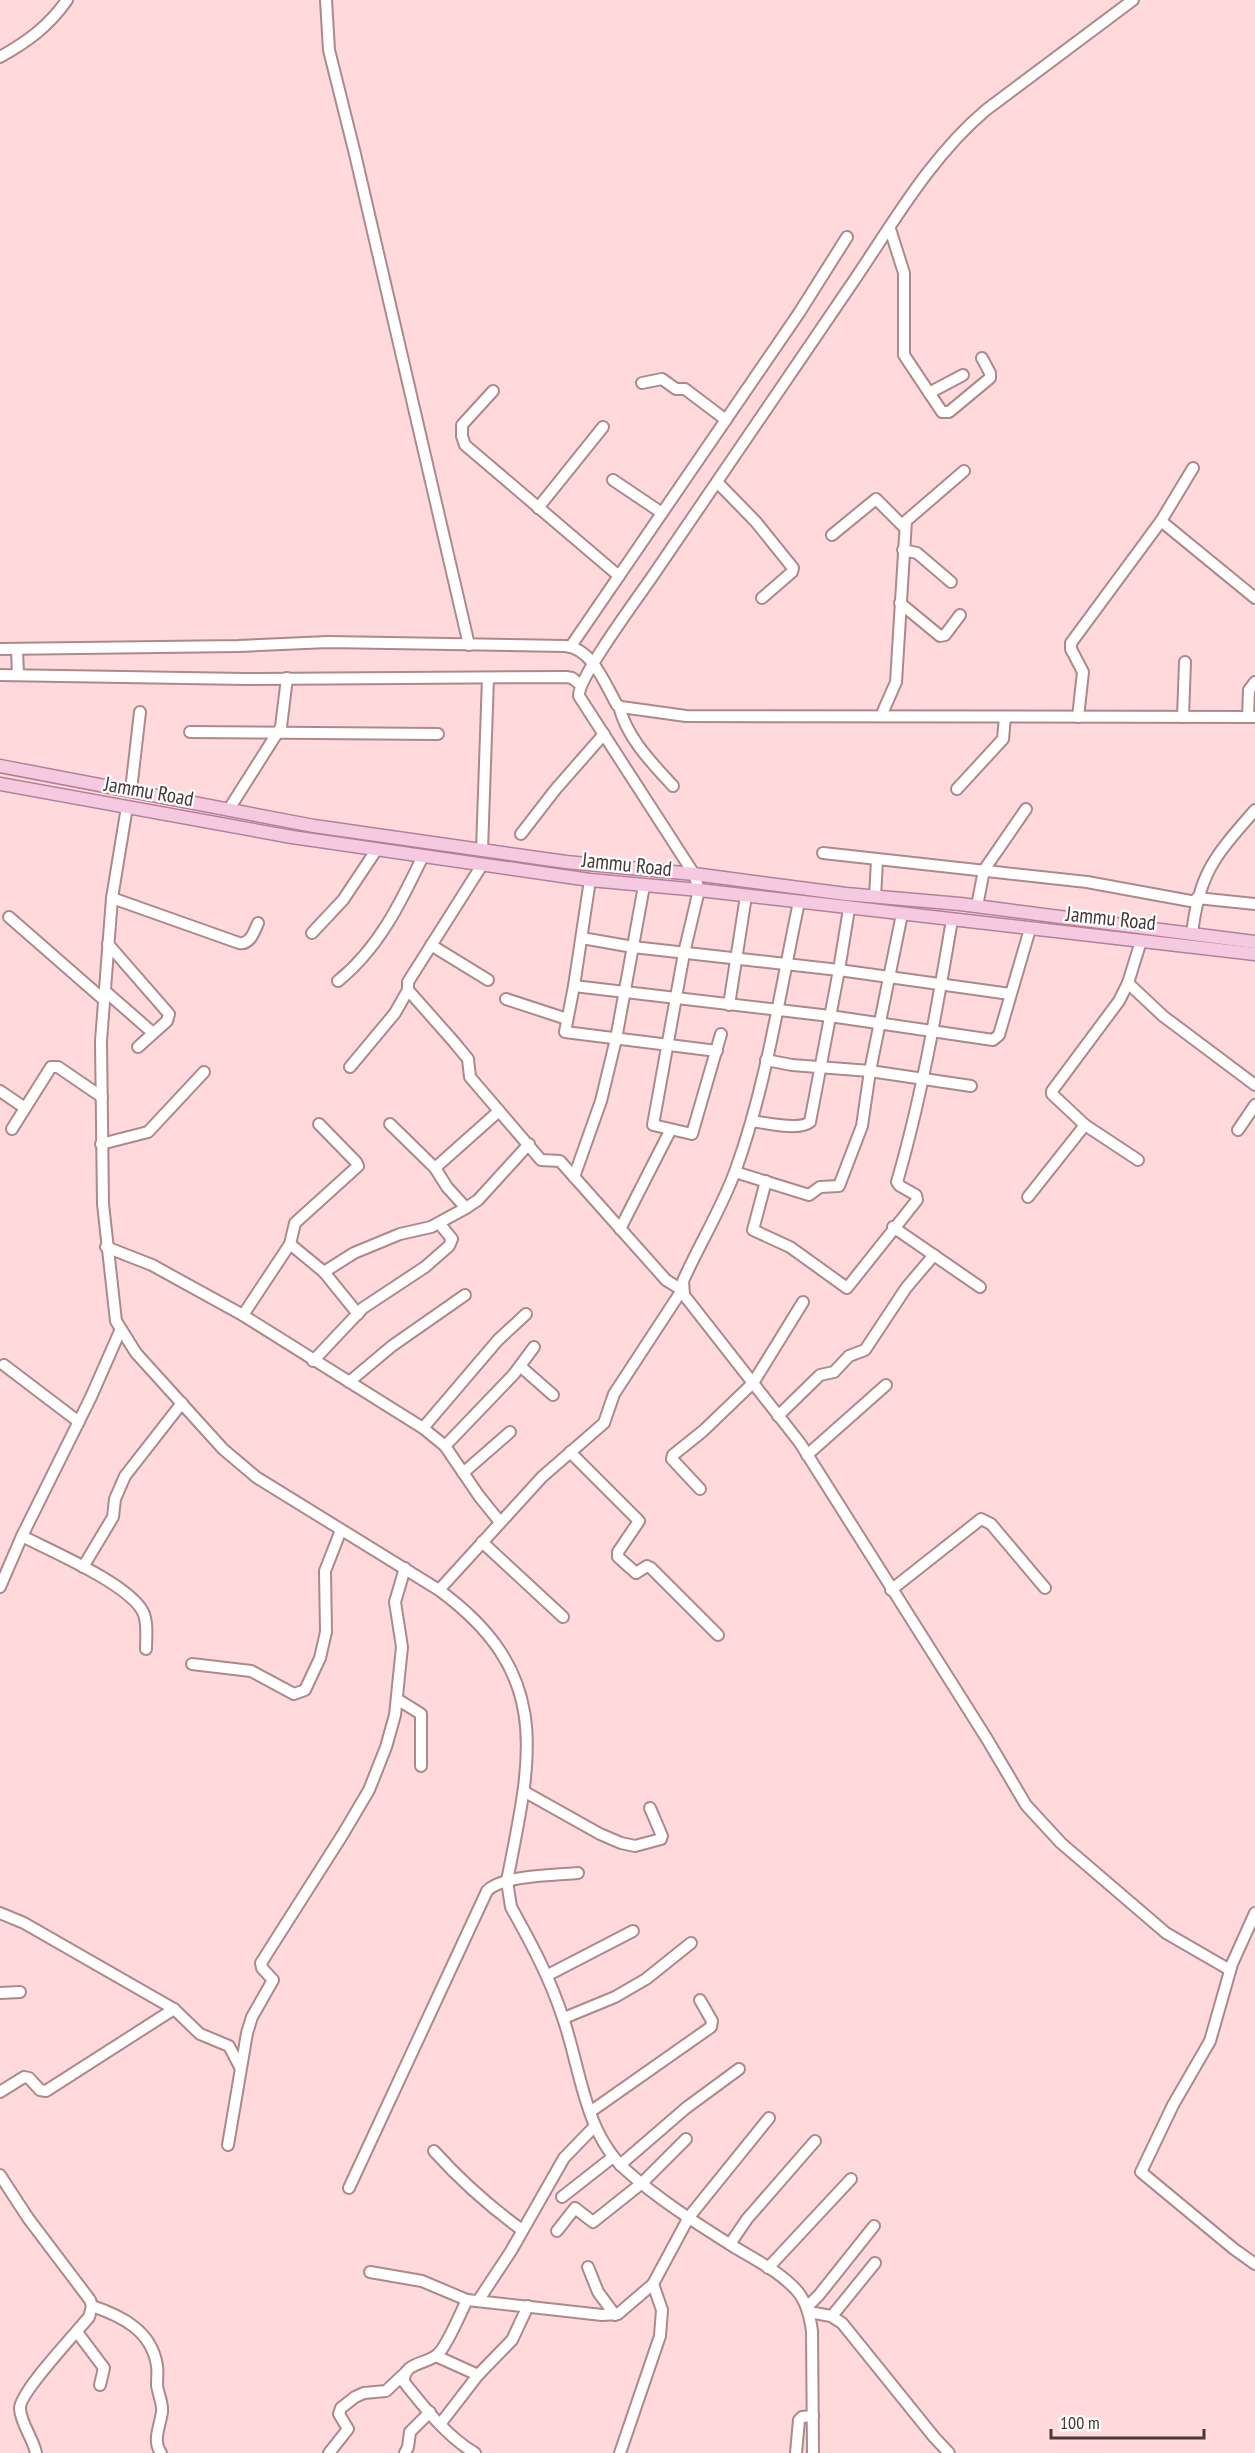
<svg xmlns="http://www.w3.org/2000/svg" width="1255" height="2453" viewBox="0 0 1255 2453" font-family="'PT Sans Narrow',sans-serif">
<rect width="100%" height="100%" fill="#ffd9db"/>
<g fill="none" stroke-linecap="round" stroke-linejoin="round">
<g stroke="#ac898b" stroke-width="14">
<g id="minor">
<polyline points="326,0 329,50 355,154 469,645"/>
<path d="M0 57C27 42 49 26 67 0"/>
<polyline points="890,229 904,273 904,355 942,412 949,412 990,378 990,373 982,358"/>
<polyline points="642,383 662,379 676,389 685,389 726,420"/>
<polyline points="493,391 462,425 462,436 465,445 619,576"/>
<polyline points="929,393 963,375"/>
<polyline points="1193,468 1161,521 1255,598"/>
<polyline points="613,480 662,513"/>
<polyline points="717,482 756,522 793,568 792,572 762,598"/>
<polyline points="538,508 603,427"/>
<polyline points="832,535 876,499 904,527"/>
<polyline points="903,550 917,553 951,582"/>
<polyline points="900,603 940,636 945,635 960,615"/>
<polyline points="571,646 799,313 847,237"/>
<path d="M0 649 239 646 328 642 565 646C592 648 605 684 617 705L621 707 686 716 1255 717"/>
<polyline points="17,649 18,675"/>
<polyline points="0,675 246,679 566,677 572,678 581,685"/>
<path d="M619 706C627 738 651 762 673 786"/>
<polyline points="881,716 896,682 906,521 964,471"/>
<polyline points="1078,717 1083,672 1071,649 1071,643 1161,521"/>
<polyline points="1183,717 1185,662"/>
<polyline points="1248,717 1249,690 1255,682"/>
<polyline points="190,732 438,734"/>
<polyline points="957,789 1003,739 1005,717"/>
<polyline points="131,790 140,712"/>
<path d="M127 807 112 898 101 1041 103 1204 116 1321 136 1353 223 1449 256 1477 439 1590C555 1675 531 1758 507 1881L511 1907C531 1943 550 1978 563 2018 581 2070 584 2133 627 2171 658 2199 696 2223 731 2245 754 2259 781 2272 798 2292 807 2303 810 2317 812 2331L813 2453"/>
<polyline points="229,809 281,727 287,678"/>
<polyline points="521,834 555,790 604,734"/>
<polyline points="482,850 488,678"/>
<polyline points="823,853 1087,882 1196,902"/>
<polyline points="590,880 574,986 565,1032 717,1051"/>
<polyline points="875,897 877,860"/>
<path d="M112 898 239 943C250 945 254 932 258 923"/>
<polyline points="1197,898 1255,904"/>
<path d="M799 902C780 991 767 1083 736 1169 722 1208 700 1243 683 1281L684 1295 800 1443 987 1739 1026 1805 1061 1843 1166 1933 1230 1970"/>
<polyline points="977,906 984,870 1026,809"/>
<polyline points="9,917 104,1000"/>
<polyline points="312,933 343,900 377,849"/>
<path d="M1192 934C1199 872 1216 855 1255 810"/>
<polyline points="582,938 633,947 839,970 1010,994"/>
<polyline points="108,944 169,1014 167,1021 138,1047"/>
<polyline points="431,945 488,980"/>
<path d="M338 981C379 948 401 902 423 856"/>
<polyline points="1128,983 1163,1016 1255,1085"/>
<polyline points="574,986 830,1016 993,1040 999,1035 1030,929"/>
<polyline points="105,991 153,1033"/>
<polyline points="506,999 567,1019"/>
<polyline points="729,1005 746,896"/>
<path d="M721 1034 692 1134 653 1125 684 953 699 890 694 874 579 696C577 679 639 596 652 577 718 480 785 383 851 285 892 225 930 157 986 110L1133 0"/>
<polyline points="766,1060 792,1065 870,1071 971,1086"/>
<polyline points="350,1067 395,1013 408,990"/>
<polyline points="0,1091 25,1108"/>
<path d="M752 1121C766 1123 799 1131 810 1122L839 970 849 909"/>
<polyline points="390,1124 435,1168 447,1187 466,1208"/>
<polyline points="12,1129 51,1067 58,1067 102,1097"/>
<polyline points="1238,1130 1255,1105"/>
<polyline points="101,1144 148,1132 204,1072"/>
<polyline points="1138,1160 1085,1125 1052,1094 1052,1091 1119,1001 1128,983 1141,941"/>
<polyline points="435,1168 499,1111"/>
<polyline points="735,1172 809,1195 820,1187 839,1186 862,1126 870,1071 902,914"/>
<polyline points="574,1177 601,1101 616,1039 644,886"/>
<path d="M766 1181 753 1230 790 1247 847 1288 917 1200 916 1195 900 1186 897 1182C922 1096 937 1008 952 920"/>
<polyline points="1028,1197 1085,1125"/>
<polyline points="893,1227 980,1287"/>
<polyline points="620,1229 670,1131"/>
<polyline points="290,1244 324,1272 358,1314"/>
<polyline points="106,1247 152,1265 241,1314 423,1428 445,1446 479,1496 500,1522"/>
<polyline points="324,1272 354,1253 400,1234 431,1227 466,1208 478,1200 529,1144"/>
<polyline points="243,1315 290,1244 295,1223 358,1166 356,1162 319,1124"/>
<polyline points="313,1361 363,1308 425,1267 449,1246 452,1239 439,1223"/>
<polyline points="4,1365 79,1422"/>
<polyline points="520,1366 553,1395"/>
<polyline points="349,1382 392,1346 465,1295"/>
<polyline points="778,1416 820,1375 834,1372 849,1356 865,1350 906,1288 934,1255"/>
<polyline points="423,1428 498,1340 526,1314"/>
<polyline points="445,1446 514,1374 534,1347"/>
<polyline points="570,1452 639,1521 618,1552 618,1557 636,1573 647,1566 651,1568 718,1635"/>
<polyline points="807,1455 886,1385"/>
<polyline points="463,1473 510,1432"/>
<polyline points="700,1489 672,1459 673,1455 703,1431 753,1383 803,1302"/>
<path d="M22 1536C51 1551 129 1584 143 1612 148 1622 146 1639 146 1649"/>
<polyline points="482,1542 563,1617"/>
<polyline points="83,1567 113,1517 115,1499 125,1476 182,1403"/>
<polyline points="0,1587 22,1536 91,1397 120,1331"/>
<polyline points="439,1590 542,1477 604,1423 614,1394 682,1290 666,1280 560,1161 541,1160 470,1077 468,1059 454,1042 408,990 408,982 482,865"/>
<polyline points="891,1590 981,1519 991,1524 1045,1588"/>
<polyline points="192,1664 251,1671 294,1694 305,1690 320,1658 326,1632 325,1571 341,1530"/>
<polyline points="397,1699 421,1714 421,1766"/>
<polyline points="525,1792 600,1834 621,1843 635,1846 661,1839 662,1836 650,1808"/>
<polyline points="0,1913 24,1923 174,2009 200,2034 229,2046 240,2067"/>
<polyline points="1255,1913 1232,1964 1210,2041 1173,2105 1141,2172 1234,2249 1255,2264"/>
<polyline points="548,1975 633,1931"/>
<polyline points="0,1993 20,1992"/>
<polyline points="564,2018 615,1997 646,1979 691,1943"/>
<polyline points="0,2092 24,2077 29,2078 40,2090 46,2091 174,2009"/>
<polyline points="590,2112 711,2027 712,2021 700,2000"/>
<polyline points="228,2145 247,2033 252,2017 273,1980 262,1968 261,1963 343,1834 369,1790 386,1747 395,1715 402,1647 395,1602 405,1568"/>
<path d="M434 2151C461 2181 489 2206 522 2230"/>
<polyline points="620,2165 686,2108 739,2069"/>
<path d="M0 2175 28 2218 90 2300 92 2306 89 2317C76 2333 18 2394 20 2409 21 2424 33 2438 36 2453"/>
<path d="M349 2188 487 1891C502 1875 556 1875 578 1873"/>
<polyline points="562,2197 613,2157"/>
<polyline points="557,2231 575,2208 593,2222 642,2183 686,2139"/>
<polyline points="730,2244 747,2219 815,2141"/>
<polyline points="588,2267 598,2292 615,2315"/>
<polyline points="768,2268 851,2179"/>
<polyline points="370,2272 422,2281 467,2300 602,2315 618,2314 653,2284 689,2217 769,2118"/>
<path d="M467 2300C461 2312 447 2346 438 2354 427 2365 403 2361 404 2382 424 2407 447 2437 475 2453"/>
<polyline points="478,2301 511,2251 564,2158 594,2127"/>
<path d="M92 2306C122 2316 152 2331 157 2366 158 2372 157 2378 157 2385 158 2394 163 2403 162 2412 160 2426 152 2441 161 2453"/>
<polyline points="807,2307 819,2295 874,2226"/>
<polyline points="809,2312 831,2316 842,2323 934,2437 949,2453"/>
<polyline points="832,2316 875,2263"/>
<polyline points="77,2332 104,2368 100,2385"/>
<polyline points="436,2356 478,2375"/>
<polyline points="441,2423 478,2375 512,2340 528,2306"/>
<polyline points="329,2453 348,2429 339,2414 341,2408 355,2397 364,2393 386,2391 404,2374"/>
<polyline points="405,2453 408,2447 410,2432 430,2412"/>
<polyline points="620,2453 660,2336 662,2310 653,2284"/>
<polyline points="796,2453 799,2420 802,2417 813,2416"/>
</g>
</g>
<g stroke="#b48098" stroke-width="15">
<g id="major">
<polyline points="0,766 314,826 566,862 694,874 846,894 960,904 1255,942"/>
<polyline points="0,784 292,837 590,880 699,890 1255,954"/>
</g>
</g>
<use href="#minor" stroke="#fff" stroke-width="10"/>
<use href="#major" stroke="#f5cae0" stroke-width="12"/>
</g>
<g text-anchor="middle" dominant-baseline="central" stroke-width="4.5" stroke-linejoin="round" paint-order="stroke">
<g font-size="21" fill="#473839" stroke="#fff">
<text transform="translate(149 791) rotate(10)">Jammu Road</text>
<text transform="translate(627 864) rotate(6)">Jammu Road</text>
<text transform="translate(1111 918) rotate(6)">Jammu Road</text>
</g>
</g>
<path d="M1051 2429v9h153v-9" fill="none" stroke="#473839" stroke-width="3"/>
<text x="1060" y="2429" font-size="18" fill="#473839" stroke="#ffffff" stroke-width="4.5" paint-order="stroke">100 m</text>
</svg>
